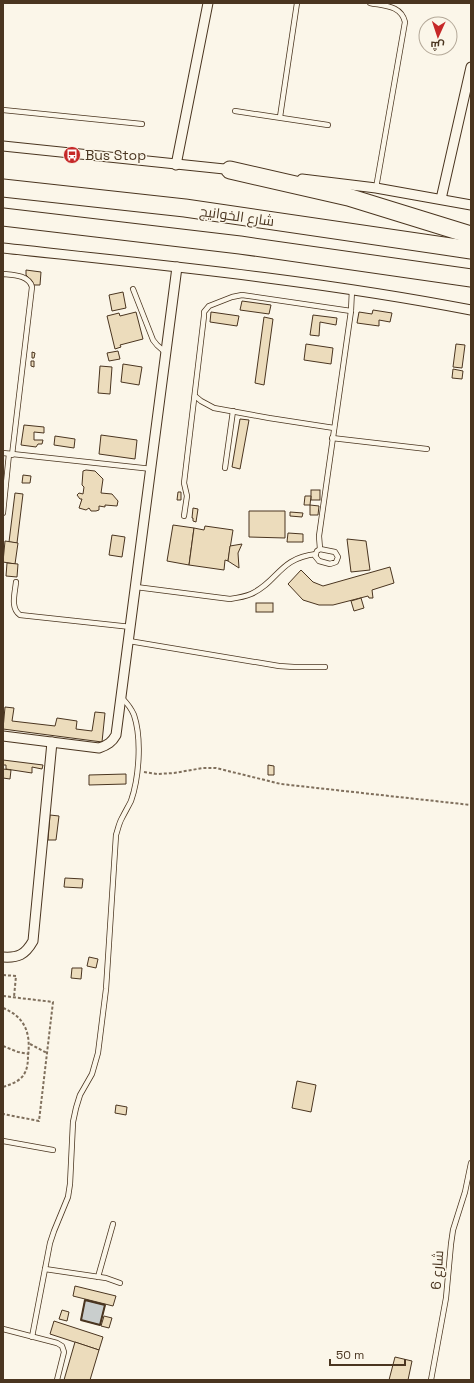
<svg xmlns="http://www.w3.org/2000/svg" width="474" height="1383" viewBox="0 0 474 1383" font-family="'Space Grotesk',Cairo,sans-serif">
<rect width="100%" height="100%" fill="#fbf6e9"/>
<polygon fill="#c9cecd" stroke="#887966" points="85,1300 105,1305 100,1325 81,1320"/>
<g fill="#ecdcbc" stroke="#4a3520">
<polygon points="26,270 41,272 40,285 34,285 32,281 26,275"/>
<polygon points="123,292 126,308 112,311 109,295"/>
<polygon points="242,301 271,305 269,314 240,310"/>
<polygon points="373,310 392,313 390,322 379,320 379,326 357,323 359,312 372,314"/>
<polygon points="136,312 143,339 120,345 121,347 115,349 107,316 119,313 120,316"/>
<polygon points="211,312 239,316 237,326 210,322"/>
<polygon points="313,315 337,318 336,325 320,322 319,336 310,335"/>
<polygon points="264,317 273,319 264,385 255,383"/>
<polygon points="306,344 333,348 331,364 304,360"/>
<polygon points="456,344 465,345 462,368 453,367"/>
<polygon points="118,351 120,359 109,361 107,353"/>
<polygon points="32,352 35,353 34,358 32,358"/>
<polygon points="31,361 34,361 34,367 31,366"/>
<polygon points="123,364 142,367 139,385 121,382"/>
<polygon points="100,366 112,367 110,394 98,393"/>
<polygon points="453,369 463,371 462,379 452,378"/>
<polygon points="240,419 249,420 240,469 232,467"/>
<polygon points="24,425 44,427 44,433 34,432 34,440 43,440 42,444 38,444 36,447 21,445"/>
<polygon points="101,435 137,440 135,459 99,454"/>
<polygon points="55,436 75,439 74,448 54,445"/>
<polygon points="86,470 95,471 103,479 101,493 112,494 118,501 117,506 105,505 105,507 99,506 99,510 96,511 91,511 89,508 86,510 79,508 82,499 80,499 77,495 79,493 83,494 84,487 82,485 83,471"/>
<polygon points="23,475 31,476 30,483 22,483"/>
<rect x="311" y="490" width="9" height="10"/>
<polygon points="178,492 181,492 181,500 177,500"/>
<polygon points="15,493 23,494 17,543 9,542"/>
<polygon points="305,496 311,496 310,505 304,505"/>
<polygon points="310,505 319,506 318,515 310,515"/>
<polygon points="193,508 198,509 196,522 193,521 193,518 192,518"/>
<polygon points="249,511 285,511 285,538 249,537"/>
<polygon points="290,512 303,513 302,517 290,516"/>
<polygon points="173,525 194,528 189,565 167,561"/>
<polygon points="205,526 233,530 228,561 225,560 224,570 189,565 194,528 204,530"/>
<polygon points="288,533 303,534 303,542 287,542"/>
<polygon points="112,535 125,537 122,557 109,555"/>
<polygon points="347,539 366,541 370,570 351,572"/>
<polygon points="5,541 18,543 15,564 3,562"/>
<polygon points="242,544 238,553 239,568 228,561 230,546"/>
<polygon points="7,563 18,564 17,577 6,576"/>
<polygon points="390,567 394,583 372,590 373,598 369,598 368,596 333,605 319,605 303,600 288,584 301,570 313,582 323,586"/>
<polygon points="361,598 364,608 354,611 351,601"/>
<rect x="256" y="603" width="17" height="9"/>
<polygon points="5,707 14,708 12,721 55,726 57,718 77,721 76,729 92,731 95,712 105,713 102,742 3,729"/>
<polygon points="3,760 43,765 42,769 32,767 32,773 6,769 6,765 3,765"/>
<polygon points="268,765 274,766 274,775 268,775"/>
<polygon points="3,769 11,770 10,779 3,778"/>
<polygon points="126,774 126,784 89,785 89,775"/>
<polygon points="50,815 59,816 56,840 48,840"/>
<polygon points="65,878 83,879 82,888 64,887"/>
<polygon points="89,957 98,959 96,968 87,966"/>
<polygon points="72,968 82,968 81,979 71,978"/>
<polygon points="297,1081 316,1085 311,1112 292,1108"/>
<polygon points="116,1105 127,1107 126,1115 115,1113"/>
<polygon points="75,1286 116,1296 113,1306 73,1296"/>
<polygon points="62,1310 69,1312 67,1321 59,1319"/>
<polygon points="104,1316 112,1318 109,1328 101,1326"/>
<polygon points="54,1321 103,1337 99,1350 50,1334"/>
<polygon points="75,1342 99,1350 90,1380 64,1380"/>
<polygon points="395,1357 412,1361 408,1380 389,1380"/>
</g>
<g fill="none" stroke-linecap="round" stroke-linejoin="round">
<g stroke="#4a3520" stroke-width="6">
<g id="lane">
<path d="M370 3C384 6 401 5 405 22L376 188"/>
<polyline points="3,110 142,124"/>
<polyline points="235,111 328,125"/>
<polyline points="280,117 297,3"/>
<path d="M3 274C13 275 29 275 32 287L12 455"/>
<polyline points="133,289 153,340 157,345 166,353"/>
<polyline points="195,396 201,401 214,408 269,418 334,428"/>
<polyline points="332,438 427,449"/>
<polyline points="3,453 152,469"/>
<polyline points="225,468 233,411"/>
<polyline points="3,513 9,454"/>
<polyline points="184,516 187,496 184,483 204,316 204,312 209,306 232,297 242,295 351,311"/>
<polyline points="320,549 319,536 351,311 352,289"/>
<polygon points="320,549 335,552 338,557 336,562 330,564 319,561 315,556 317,551"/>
<path d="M16 582C15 593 10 608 20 615L131 627"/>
<path d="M136 587 230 599C237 598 244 597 251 594 278 582 279 558 316 554"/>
<polyline points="129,641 279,666 294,667 325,667"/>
<polyline points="3,1141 53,1150"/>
<polyline points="45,1269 106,1278 120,1283"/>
<polyline points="98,1277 113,1224"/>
<polyline points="3,1329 57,1343 62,1346 64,1352 57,1380"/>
<path d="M32 1337 50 1243 54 1231 68 1197 70 1184 73 1122 76 1108 80 1095 92 1074 98 1053 106 989 116 835C118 829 119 823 122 818 125 812 128 807 131 801 139 778 142 739 134 715 131 708 127 703 122 698"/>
<polyline points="431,1380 446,1298 451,1244 453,1230 465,1192 471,1163"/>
</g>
</g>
<g stroke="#4a3520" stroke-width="11">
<g id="street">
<polyline points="3,146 234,170"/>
<polyline points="176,165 208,3"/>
<polyline points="302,179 376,188 471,205"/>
<polyline points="441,199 471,67"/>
<path d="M3 248C159 265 316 280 471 310"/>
<path d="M3 736 99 748C108 745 112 742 116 735L177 267"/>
<path d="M3 957C18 958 25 955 33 941L52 742"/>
</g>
</g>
<g stroke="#4a3520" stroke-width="19">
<g id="highway">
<polyline points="230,170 348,197 471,235"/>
<polyline points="3,188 185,208 471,250"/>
<polyline points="3,217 240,245 471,278"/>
</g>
</g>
<g stroke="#7f6f5c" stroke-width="2" stroke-dasharray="3 2" stroke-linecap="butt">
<polyline points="144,772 157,774 174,773 203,768 216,768 281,784 471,805"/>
<polyline points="3,975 16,976 14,997"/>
<polyline points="3,996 53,1002 39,1121 3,1114"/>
<path d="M3 1008C25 1017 31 1033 28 1056 28 1064 27 1073 20 1079 15 1083 9 1085 3 1087"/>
<polyline points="30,1044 47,1053"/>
<polyline points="3,1046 18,1052 29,1054"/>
</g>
<use href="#lane" stroke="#fbf6e9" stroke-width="4.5"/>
<use href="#street" stroke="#fbf6e9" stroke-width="9"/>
<use href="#highway" stroke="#fbf6e9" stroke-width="17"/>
<polygon stroke="#4a3520" stroke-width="2" points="85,1300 105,1305 100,1325 81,1320"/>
</g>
<defs>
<g id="bus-disc" transform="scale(0.9)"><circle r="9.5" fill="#c62828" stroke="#fbf6e9"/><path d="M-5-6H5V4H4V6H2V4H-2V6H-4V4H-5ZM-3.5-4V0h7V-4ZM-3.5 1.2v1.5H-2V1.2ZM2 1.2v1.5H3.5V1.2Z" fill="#fff"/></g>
</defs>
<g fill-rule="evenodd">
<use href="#bus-disc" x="72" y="155"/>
</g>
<g text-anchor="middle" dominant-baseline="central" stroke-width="3" stroke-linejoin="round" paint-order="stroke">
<g font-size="14" fill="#4a3520" stroke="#fbf6e9" text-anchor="start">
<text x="85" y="155">Bus Stop</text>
</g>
<g font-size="14" fill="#4a3520" stroke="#fbf6e9">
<text transform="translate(237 216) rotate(8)">شارع الخوانيج</text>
<text transform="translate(437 1270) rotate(-86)">شارع 6</text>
</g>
</g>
<rect width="474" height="1383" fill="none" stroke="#4a3520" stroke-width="8"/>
<g transform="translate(438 36) rotate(183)"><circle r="19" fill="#fbf6e9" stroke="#b4a999"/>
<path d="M0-3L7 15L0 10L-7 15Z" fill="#c62828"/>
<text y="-6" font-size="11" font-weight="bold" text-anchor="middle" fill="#4a3520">ش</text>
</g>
<path d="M330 1359v6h75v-6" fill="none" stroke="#4a3520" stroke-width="2"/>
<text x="336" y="1359" font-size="12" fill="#4a3520" stroke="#fbf6e9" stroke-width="3" paint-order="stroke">50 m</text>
</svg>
